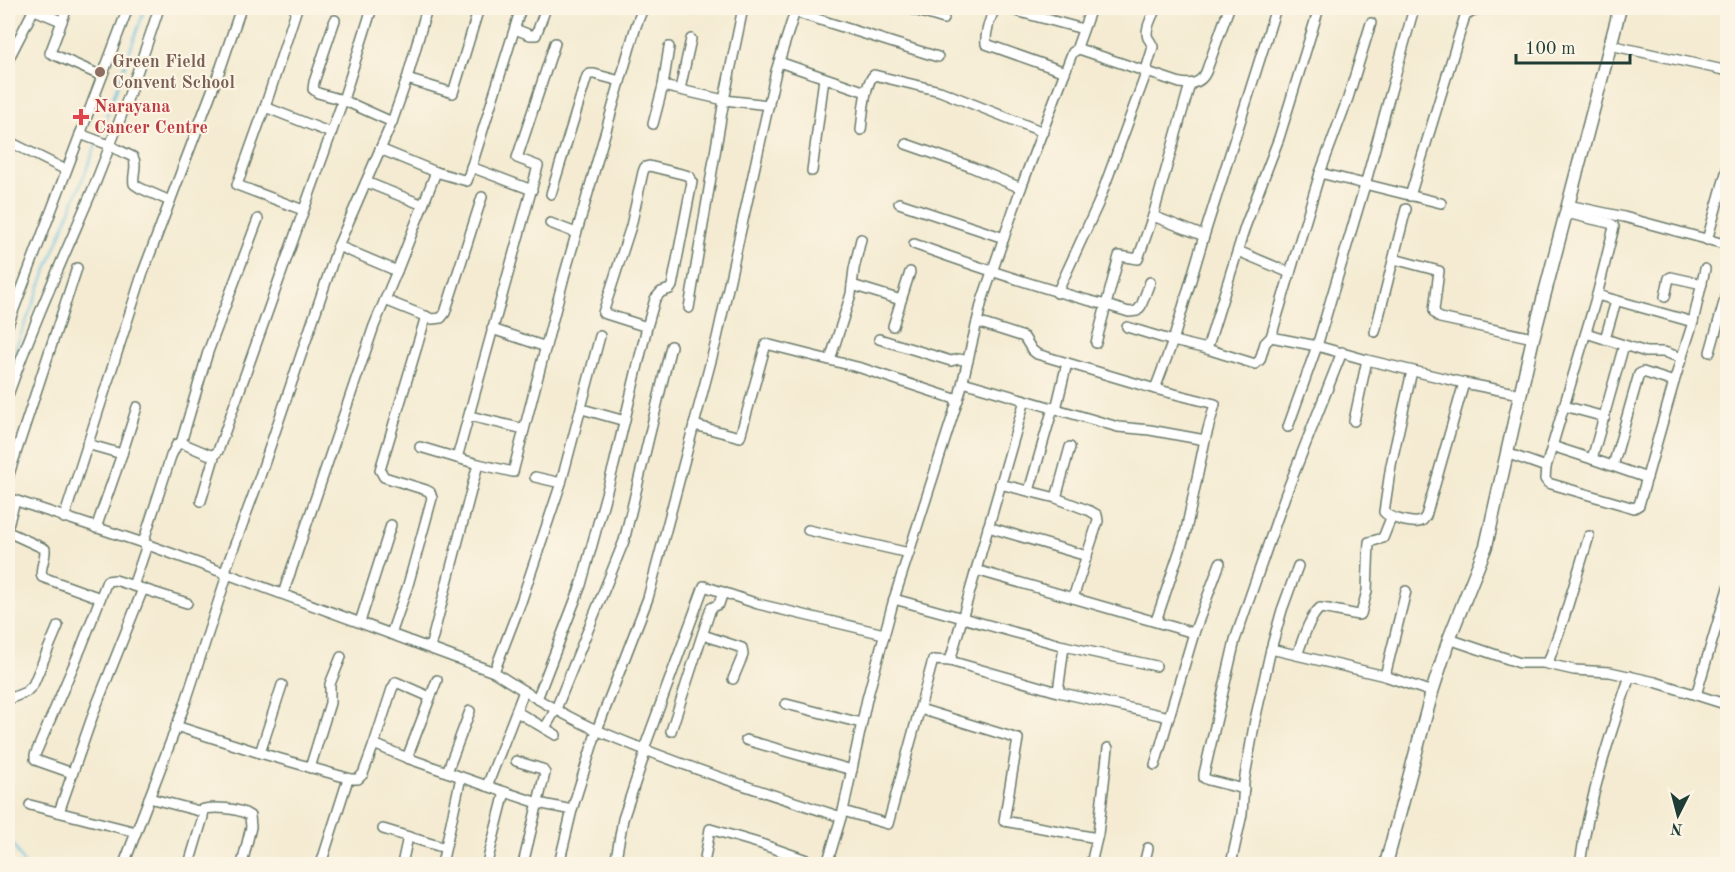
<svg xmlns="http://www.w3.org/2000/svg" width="1735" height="872" viewBox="0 0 1735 872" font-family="'Old Standard TT',serif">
<rect width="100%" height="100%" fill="#fcf5e5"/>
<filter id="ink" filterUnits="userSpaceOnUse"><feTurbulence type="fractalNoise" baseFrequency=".0167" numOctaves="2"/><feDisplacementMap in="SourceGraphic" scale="12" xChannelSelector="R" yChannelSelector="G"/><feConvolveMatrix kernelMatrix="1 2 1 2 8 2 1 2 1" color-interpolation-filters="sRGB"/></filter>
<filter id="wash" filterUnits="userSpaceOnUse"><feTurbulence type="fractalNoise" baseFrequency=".008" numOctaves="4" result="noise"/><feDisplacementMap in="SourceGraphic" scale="24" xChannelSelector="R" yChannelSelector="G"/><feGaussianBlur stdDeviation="1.35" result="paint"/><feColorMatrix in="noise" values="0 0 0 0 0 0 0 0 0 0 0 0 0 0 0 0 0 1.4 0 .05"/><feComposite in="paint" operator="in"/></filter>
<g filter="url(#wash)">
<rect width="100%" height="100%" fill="#f4ebd2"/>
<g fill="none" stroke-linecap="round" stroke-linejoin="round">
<g stroke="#62bfe0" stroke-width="2">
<polyline points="99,138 145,8"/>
<polyline points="8,367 97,143"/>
<polyline points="8,835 24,864"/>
</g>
</g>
</g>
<g filter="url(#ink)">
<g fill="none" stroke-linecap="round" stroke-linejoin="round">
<g stroke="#6a7a6b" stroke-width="12">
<g id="minor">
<polyline points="30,8 61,21"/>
<polyline points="67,8 50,53 102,76"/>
<polyline points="297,8 265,107 331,133"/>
<polyline points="908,8 944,19"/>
<path d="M996 8C990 16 985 34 986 44L1065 72"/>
<polyline points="1005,8 1083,29"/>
<polyline points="795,12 938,57"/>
<polyline points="335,20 314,82 313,89 318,93 343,100 392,122"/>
<polyline points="515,29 530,35 536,35 546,8"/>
<polyline points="1610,45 1728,71"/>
<polyline points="669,47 663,86 724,100 769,105"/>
<polyline points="1076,50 1091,8"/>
<polyline points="8,60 34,9"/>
<polyline points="779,62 866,92"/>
<path d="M1146 70 1153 47C1152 44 1150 41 1148 38 1144 30 1153 15 1156 8"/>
<polyline points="407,79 453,93 479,8"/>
<polyline points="680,89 691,39"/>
<polyline points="265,107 237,185 303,210"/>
<polyline points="653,124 663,86"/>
<path d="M861 130C863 116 864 84 874 75L940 91 1043 132"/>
<path d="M80 134 104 143 133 157C138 165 132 175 134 184L140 188 170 201"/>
<polyline points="8,141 66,170"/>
<polyline points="906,144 969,166 1021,188"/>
<polyline points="380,149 436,172 467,181 521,8"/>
<polyline points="471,167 532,190"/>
<polyline points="812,171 824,78"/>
<polyline points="1320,173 1348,98 1371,23"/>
<polyline points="366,182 423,205"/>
<polyline points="551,194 587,76 590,74 594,74 620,81"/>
<polyline points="1410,196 1465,16 1475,10 1476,8"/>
<polyline points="899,203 1004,238"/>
<polyline points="1568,205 1624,217 1728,245"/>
<polyline points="1566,213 1609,223 1613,225 1614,227 1597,295 1546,467 1545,479 1548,483 1634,508 1639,505 1674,382 1693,322 1705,269"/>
<polyline points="550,223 576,233"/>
<polyline points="1204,236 1276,8"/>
<polyline points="1707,240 1728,166"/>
<path d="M914 244C977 267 1040 288 1106 305L1119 256 1138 259 1153 216"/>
<polyline points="1238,251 1290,273"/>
<polyline points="1394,259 1439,271 1434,310 1435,313 1440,318 1533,338"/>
<polyline points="397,271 436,172"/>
<polyline points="852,285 901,300"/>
<polyline points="1057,293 1098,204 1147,71"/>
<polyline points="1597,295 1693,322"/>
<polyline points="1665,297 1669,278 1671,277 1702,284"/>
<polyline points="385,300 432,319 441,318 445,313 482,197"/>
<polyline points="689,308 724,100 743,8"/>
<polyline points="977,322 1024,337 1032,350 1037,354 1155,389 1173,341 1207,349 1255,364 1260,360 1265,343 1271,337 1317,346 1367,360 1464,383 1520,394"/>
<polyline points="8,325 128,8"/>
<polyline points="893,326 910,272"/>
<polyline points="1127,327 1173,341 1204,236 1153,216 1190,84"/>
<polyline points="492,329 546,347"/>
<polyline points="1375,332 1406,209"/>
<polyline points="1586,333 1646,352 1664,352 1682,358"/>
<polyline points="1271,337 1320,173 1441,203"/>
<polyline points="879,339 951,361 959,359 968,361"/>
<polyline points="1605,339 1616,301"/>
<polyline points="1096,343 1106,305 1129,312 1137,311 1141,306 1150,282"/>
<polyline points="1624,345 1592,459 1647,478"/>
<polyline points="1207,349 1245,227 1279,138 1319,8"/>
<polyline points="1710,352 1728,288"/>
<polyline points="830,360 851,294 854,269 861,239"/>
<path d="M1412 371 1391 465 1384 512C1389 518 1410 523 1418 522 1423 521 1423 520 1426 516L1464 383"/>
<polyline points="963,382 1118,427 1150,430 1205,440"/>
<polyline points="1155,389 1215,404 1205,440 1185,535 1156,621"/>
<path d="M8 395C33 324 65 254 95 184 118 126 140 67 159 8"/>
<polyline points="1564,406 1605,417"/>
<polyline points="582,409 625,421"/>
<polyline points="1056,409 1067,363"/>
<polyline points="470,416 524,429"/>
<polyline points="1354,421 1367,360"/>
<polyline points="694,425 740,437 766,344 861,368 958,400"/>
<polyline points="1288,427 1317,346 1365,185 1414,8"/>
<polyline points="181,443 208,352 258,219"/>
<polyline points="87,444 122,454 96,528"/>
<polyline points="1552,446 1592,459"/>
<polyline points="420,447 457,458"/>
<polyline points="1506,453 1546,467"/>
<polyline points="122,454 137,407"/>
<polyline points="478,464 513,472 565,273 636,26 643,8"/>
<polyline points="1613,466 1639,374 1643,372 1674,382"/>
<polyline points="8,477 77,268"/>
<polyline points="535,477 561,483"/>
<polyline points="1000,484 1056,498 1090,511 1097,515 1098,521 1073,598"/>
<polyline points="1029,491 1053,408"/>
<path d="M8 498 143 543 494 672C528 694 562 715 599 731 678 765 760 791 841 817"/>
<polyline points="1056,498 1070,447"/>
<polyline points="201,501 215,454"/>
<polyline points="64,518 142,275 221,67 241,8"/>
<polyline points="8,525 15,501"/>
<polyline points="988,527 1087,556"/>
<polyline points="808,530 909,553"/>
<path d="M8 532 45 549C46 559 39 568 42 577L100 598"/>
<polyline points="143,543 171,456 177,444 184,444 210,455 215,454 218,451 343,100 372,8"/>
<polygon points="976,570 1194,633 1169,717 1058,692 950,661"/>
<polyline points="976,570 1025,400"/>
<polyline points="224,574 258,482 338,246 392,122 407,79 427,8"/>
<polyline points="133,586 147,545"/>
<polyline points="283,594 374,326 397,271 338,246"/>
<polyline points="894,599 1064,646 1156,666"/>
<polyline points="360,622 391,525"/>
<polyline points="1194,633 1220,563"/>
<polyline points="391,634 408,585 432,498 430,492 426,490 384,477 380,470 426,316"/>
<polyline points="703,635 742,648 743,655 733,679"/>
<polyline points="1449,639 1520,663 1543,663 1574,670 1610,672 1655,682 1728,705"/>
<polyline points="430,648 478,464 457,458 538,166 517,158 555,43"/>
<polyline points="1271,649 1282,610 1298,566"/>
<path d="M1297 655C1303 640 1308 619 1320 608L1328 609 1358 615 1361 614 1367 591 1369 542 1383 538 1391 518"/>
<polyline points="1548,663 1564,618 1589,536"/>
<polyline points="494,672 521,602 561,483 600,336"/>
<polyline points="1385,676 1406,591"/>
<polyline points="524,691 487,786 538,803 572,810"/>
<polyline points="1058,692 1064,646"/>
<polyline points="1696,695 1728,588"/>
<polyline points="9,699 26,692 33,685 58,626"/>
<polyline points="537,699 581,585 614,465 647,327 603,313 631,226 643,172 645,167 649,166 686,175 690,177 692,182 672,286 670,289 661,292 655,299 647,327"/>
<polyline points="786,704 861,723"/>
<polyline points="920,709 1018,739 1004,821 1097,838"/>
<polyline points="517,712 556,735"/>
<polyline points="176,726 260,753 351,779 358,779 363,774 374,744 407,758 487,786"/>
<polyline points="545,728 556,709 624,541 671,346"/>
<polyline points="671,731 711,608 719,604 723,592"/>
<polyline points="746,740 852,770"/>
<polyline points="374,744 392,689 396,682 430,697"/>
<polyline points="644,749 704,586 758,604 884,634"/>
<polyline points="260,753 282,685"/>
<polyline points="407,758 437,680"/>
<polyline points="516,761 542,769 545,773 523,864"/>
<polyline points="1155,765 1169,717"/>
<polyline points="310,768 330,703 330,684 341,657"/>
<polyline points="447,772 470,711"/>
<polyline points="1726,772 1728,767"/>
<polyline points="72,773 38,761 35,759 35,755 81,648 107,581 115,580 187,603"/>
<polyline points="1244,789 1208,780 1204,778 1204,774 1235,640 1285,496 1342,352"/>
<polyline points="149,798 203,812 203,817 189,864"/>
<polyline points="30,805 136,832"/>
<path d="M201 810C213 806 240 808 250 816L251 827 242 864"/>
<polyline points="843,811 888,824 933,660 950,661"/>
<polyline points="59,812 95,709 143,589"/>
<polyline points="383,829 445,848"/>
<polyline points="488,859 505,792"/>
<polyline points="124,864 185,704 227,575"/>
<polyline points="321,864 348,779"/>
<polyline points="402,864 408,837"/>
<polyline points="442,864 461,777"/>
<polyline points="559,864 572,810 597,730 648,598 717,338 776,71 796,8"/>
<polyline points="615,864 623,819 646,750"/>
<polyline points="704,864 710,829 761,844 818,864"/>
<path d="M827 864 843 811 867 699 894 599 960 393 982 301 1021 188 1071 56 1073 52 1079 49 1180 83C1192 85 1201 83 1206 72L1229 8"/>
<polyline points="1091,864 1098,834 1108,748"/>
<polyline points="1144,864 1148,848"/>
<polyline points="1231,864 1242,814 1244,782 1255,720 1271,649 1385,676 1432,692"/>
<path d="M1580 864C1589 800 1609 737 1630 676"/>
</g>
</g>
<g stroke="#6a7a6b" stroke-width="15">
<polyline id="major" points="1386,864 1432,692 1449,639 1486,546 1533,338 1620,8"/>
</g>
<use href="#minor" stroke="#fff" stroke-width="9"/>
<use href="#major" stroke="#fff" stroke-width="12"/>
</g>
</g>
<circle fill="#8d6e63" stroke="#fcf5e5" stroke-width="2" cx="100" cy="72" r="6"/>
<path fill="#e0444e" stroke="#fcf5e5" stroke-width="2" d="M78 108h6v6h6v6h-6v6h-6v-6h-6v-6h6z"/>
<g text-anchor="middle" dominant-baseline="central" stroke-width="4.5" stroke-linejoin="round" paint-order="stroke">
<g font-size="18" font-weight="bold" fill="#785e54" stroke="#fcf5e5" text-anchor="start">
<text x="112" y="62">Green Field<tspan x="112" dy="21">Convent School</tspan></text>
</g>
<g font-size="18" font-weight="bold" fill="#be3a42" stroke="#fcf5e5" text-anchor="start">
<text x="94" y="107">Narayana<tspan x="94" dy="21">Cancer Centre</tspan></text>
</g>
</g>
<rect width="1735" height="872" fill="none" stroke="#fcf5e5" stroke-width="30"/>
<g transform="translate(1678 815) rotate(186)" stroke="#fcf5e5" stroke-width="4.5" paint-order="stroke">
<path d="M0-4.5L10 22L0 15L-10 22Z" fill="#1f3d34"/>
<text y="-9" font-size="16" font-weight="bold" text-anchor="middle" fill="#1f3d34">N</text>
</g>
<path d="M1516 54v9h114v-9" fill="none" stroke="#1f3d34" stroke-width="3"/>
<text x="1525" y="54" font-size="18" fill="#1f3d34" stroke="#fcf5e5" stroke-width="4.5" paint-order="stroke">100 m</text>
</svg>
